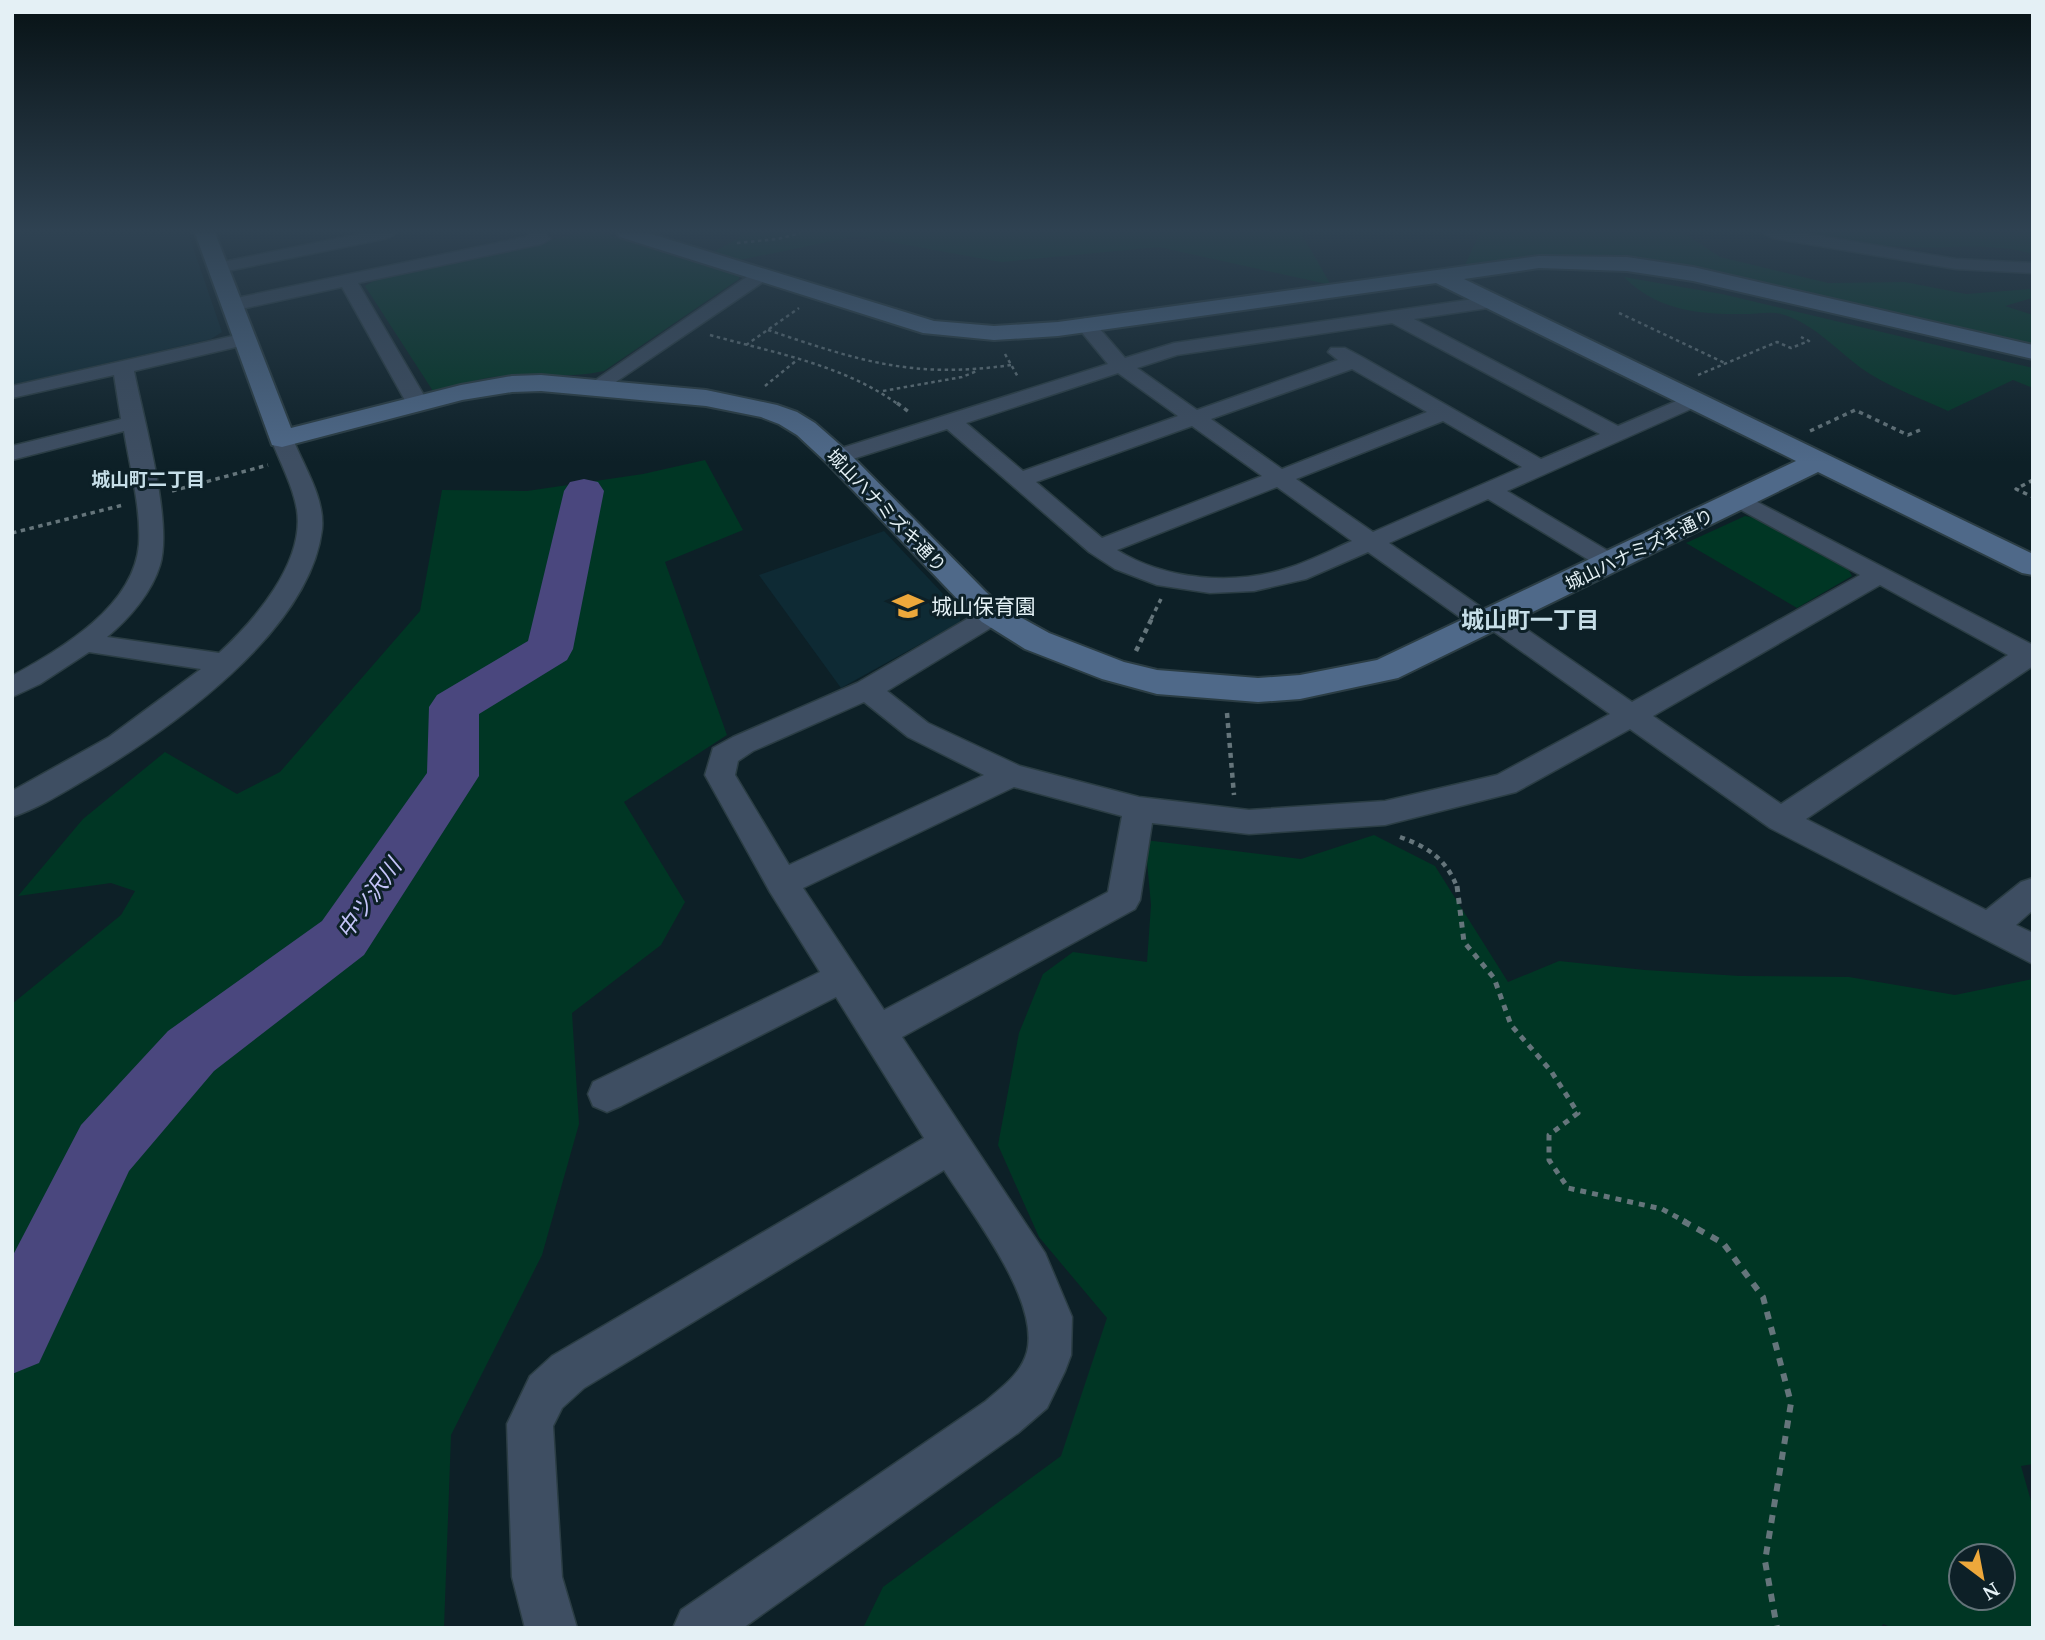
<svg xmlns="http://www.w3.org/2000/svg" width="2045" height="1640" viewBox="0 0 2045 1640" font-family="'Noto Serif','Noto Sans JP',serif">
<rect width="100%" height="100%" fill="#0d2027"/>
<g fill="#0e2a34">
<polygon points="12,233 188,233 222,332 211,339 12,385"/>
<polygon points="884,531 960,612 960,622 841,688 759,575"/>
</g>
<g fill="#003624" fill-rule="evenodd">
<path d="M582 233H602L740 275 739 279 604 371C568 379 530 373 493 377 473 380 453 387 433 391L365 286 380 277Z"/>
<polygon points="740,233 1301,233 1331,285 1159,247 1001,262 857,236 715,265 702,258 739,238"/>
<polygon points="1480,233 1684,233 1720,257 1828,283 1905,282 1966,294 2030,289 2032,298 2005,306 2033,315 2033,353 1638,262 1464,267"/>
<path d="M1797 233H2033V254C1993 242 1950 249 1910 247 1873 246 1833 242 1797 233Z"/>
<path d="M1624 277 1722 294 2033 368V388L2013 380 1948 411C1922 399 1895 389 1870 374 1840 355 1817 324 1781 314 1770 311 1756 314 1744 314 1700 315 1656 310 1624 277Z"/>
<polygon points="705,460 743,530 665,562 727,735 624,802 685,902 661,945 572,1013 579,1124 542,1255 451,1435 444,1628 12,1628 12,1004 121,915 135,891 111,883 18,896 83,819 165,752 237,794 280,772 420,611 442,490 527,491 643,474"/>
<polygon points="1745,516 1762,519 1845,563 1852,576 1797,608 1686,543"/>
<path d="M1374 835 1435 866 1508 982 1559 961 1645 970 1740 976 1849 977 1955 995 2033 979V1464L2021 1466 2033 1508V1628H1893L1883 1624 1881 1628H863L883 1587 1061 1456 1107 1318 1039 1237 998 1145 1019 1033 1043 974 1073 952 1147 962 1151 905 1145 840 1301 859ZM1961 1556H2003V1598H1961Z"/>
</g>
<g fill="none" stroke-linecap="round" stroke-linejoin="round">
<polygon fill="#4a477e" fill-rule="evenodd" points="584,479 598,482 604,491 573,649 567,660 479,714 479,776 364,955 214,1071 129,1171 39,1363 12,1374 12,1257 81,1125 168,1031 322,921 427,773 429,707 437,695 528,641 564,491 570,482"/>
<g stroke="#2b3d44" stroke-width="3">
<g id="street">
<polygon points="364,233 396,233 388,238 218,273 209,268 218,263"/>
<polygon points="528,233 545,233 550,239 541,244 358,283 429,404 425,408 411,408 407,404 342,287 232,311 223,305 232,299 530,236"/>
<polygon points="1764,233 1802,233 1956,259 2033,263 2033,273 1956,269 1772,238"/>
<polygon points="760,271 769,276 766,280 601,392 587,392 584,388 754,272"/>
<path d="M1494 296 1503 302 1501 306 1414 319 1618 426 1688 396H1702L1706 400 1702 404 1507 491 1620 558 1624 563 1620 568 1611 571 1602 568 1488 499 1389 543 1488 612 1503 613 1632 702 1860 575 1732 505 1728 500 1732 495 1740 493 2033 645V666L1806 819 1986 910 2021 882 2033 878V910L2016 925 2033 933V964L1770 828 1630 729 1516 792 1385 825 1249 834 1152 823 1140 900 1135 909 902 1037 1045 1253 1072 1317 1071 1355 1065 1371 1047 1408 1018 1433 743 1628H673L681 1610 986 1401C1002 1387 1021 1374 1027 1352 1040 1300 972 1214 944 1170L584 1388 562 1408 553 1426 562 1577 577 1628H525L512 1577 507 1424 530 1376 552 1356 924 1138 836 997 621 1106 607 1112 593 1106 588 1094 593 1082 820 972 770 892 705 775 713 748 733 737 857 683 984 609 993 607 1002 609 1006 615 1002 621 887 691 928 723 1020 766 1139 797 1249 810 1385 801 1497 775 1610 714 1493 631 1478 630 1368 552 1306 579 1254 591 1210 593 1157 585 1115 569 1089 552 947 429 837 464 829 462 826 457 829 452 1108 364 1075 324 1085 318 1092 320 1125 358 1174 343ZM1392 323 1600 434 1541 459 1362 357 1345 348H1331L1328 352 1338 360 1197 410 1137 368 1177 355ZM1352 369 1427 412 1282 469 1211 419ZM1118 373 1178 416 1023 471 966 423ZM1443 421 1522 467 1373 532 1296 479ZM1192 426 1262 476 1102 538 1036 482ZM1277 487 1352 541C1331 550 1310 561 1288 568 1234 586 1165 580 1117 550ZM1880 585 2008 655 1781 804 1653 716ZM864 702 908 737 984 775 789 865 735 775 738 761 753 751ZM1014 787 1122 816 1108 892 884 1010 803 888Z"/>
<path d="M246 333 256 339 253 343 134 371C143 417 173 522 160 565 152 592 129 619 107 637L219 653C254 621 305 563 297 510 293 486 280 462 271 439L274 434H290L293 439C304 467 325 498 322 529 310 632 170 729 88 778 64 792 39 808 12 817V791L109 737 201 669 89 652 40 684 12 697V676C62 648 134 607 139 544 141 507 130 468 124 431L12 460V446L121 419 114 375 12 398V386Z"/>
</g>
</g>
<g stroke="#2b3d44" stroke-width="4">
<polygon id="secondary" points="195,233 215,233 291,428 461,385 512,376 541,375 706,390 777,405 797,412 815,423 847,451 986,592 1004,608 1049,633 1124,662 1157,670 1258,678 1300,675 1377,660 1796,461 1436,283 1058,336 994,340 923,333 620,237 617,233 648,233 934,321 994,326 1058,322 1539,256 1627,257 1693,267 2033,345 2033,359 1693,281 1627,271 1539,268 1464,279 2033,554 2033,575 2022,573 1818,472 1398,678 1300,699 1258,702 1157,694 1102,679 1025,649 982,622 964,606 827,463 797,435 779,424 761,417 706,406 541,391 512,392 462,400 282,447 272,445"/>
</g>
<g stroke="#65757b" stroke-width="2.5" stroke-dasharray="3.5 3.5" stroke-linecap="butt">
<polyline points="737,243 778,239 800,233"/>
<polyline points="1619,313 1725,363"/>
<path d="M768 330C860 361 912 379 1011 365"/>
<path d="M710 335C775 353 844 365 899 405"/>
<polyline points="746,345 799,308"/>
<polyline points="1005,354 1018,377"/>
<polyline points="1698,375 1777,342 1791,348 1809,341 1801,337"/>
<polyline points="765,386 797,360"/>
<polyline points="883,391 962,377 977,371"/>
</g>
<g stroke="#65757b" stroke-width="3.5" stroke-dasharray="4.5 4.5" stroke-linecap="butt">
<polyline points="897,403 909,412"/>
<polyline points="1810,431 1855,410 1908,435 1920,430"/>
<polyline points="2033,480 2016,489 2033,497"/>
<polyline points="172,491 268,465"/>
<polyline points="12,533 123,505"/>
<polyline points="1151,619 1161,599"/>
</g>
<g stroke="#65757b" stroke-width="4.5" stroke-dasharray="5 5" stroke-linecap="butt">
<polyline points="1136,651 1152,618"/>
<polyline points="1227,713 1234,795"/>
<path d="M1400 837C1428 847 1446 859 1457 887"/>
</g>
<polyline stroke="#65757b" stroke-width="5" stroke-dasharray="6 6" stroke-linecap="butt" points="1457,886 1464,942 1494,978 1511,1025 1551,1071 1578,1113 1549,1135 1549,1160 1568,1188 1662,1209 1686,1222"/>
<polyline stroke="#65757b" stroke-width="6" stroke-dasharray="8 8" stroke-linecap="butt" points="1683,1221 1723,1243 1763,1297 1791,1403 1765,1561 1777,1628"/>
<use href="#street" fill="#3e4e62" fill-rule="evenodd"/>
<use href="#secondary" fill="#4f6989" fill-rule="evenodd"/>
</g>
<linearGradient id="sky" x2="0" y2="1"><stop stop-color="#071215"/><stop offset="0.5" stop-color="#2f4252"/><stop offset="1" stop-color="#2f4252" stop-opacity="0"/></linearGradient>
<rect width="2045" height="462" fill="url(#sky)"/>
<defs>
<g id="school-bare" transform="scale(2.415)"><path d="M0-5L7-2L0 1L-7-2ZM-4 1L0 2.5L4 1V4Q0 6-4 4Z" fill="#eda83b" stroke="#0d2027" stroke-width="2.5" paint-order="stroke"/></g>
</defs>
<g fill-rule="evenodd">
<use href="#school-bare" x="908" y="606"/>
</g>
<g text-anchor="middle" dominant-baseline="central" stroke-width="6" stroke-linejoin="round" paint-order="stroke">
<g font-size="18" fill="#e4f0f5" stroke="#0d2027">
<text transform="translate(887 510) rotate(46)">城山ハナミズキ通り</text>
<text transform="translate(1639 549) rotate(-26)">城山ハナミズキ通り</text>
</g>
<g font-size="19" font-weight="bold" fill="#c6dee8" stroke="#0d2027">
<text x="148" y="479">城山町二丁目</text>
</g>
<g font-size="21" fill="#e4f0f5" stroke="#0d2027" text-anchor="start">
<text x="931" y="606">城山保育園</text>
</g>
<g font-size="23" font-weight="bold" fill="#c6dee8" stroke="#0d2027">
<text x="1530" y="619">城山町一丁目</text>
</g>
<g font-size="23" font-style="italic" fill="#c4c4f8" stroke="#0d2027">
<text transform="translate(368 898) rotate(-54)">中ツ沢川</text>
</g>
</g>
<rect width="2045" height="1640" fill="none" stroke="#e4f0f5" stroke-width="28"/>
<g transform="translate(1982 1577) rotate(148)"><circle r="33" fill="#0d2027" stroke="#637379" stroke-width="2"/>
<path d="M0-5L12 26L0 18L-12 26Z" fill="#eda83b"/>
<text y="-10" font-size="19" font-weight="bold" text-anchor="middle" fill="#e4f0f5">N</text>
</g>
</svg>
